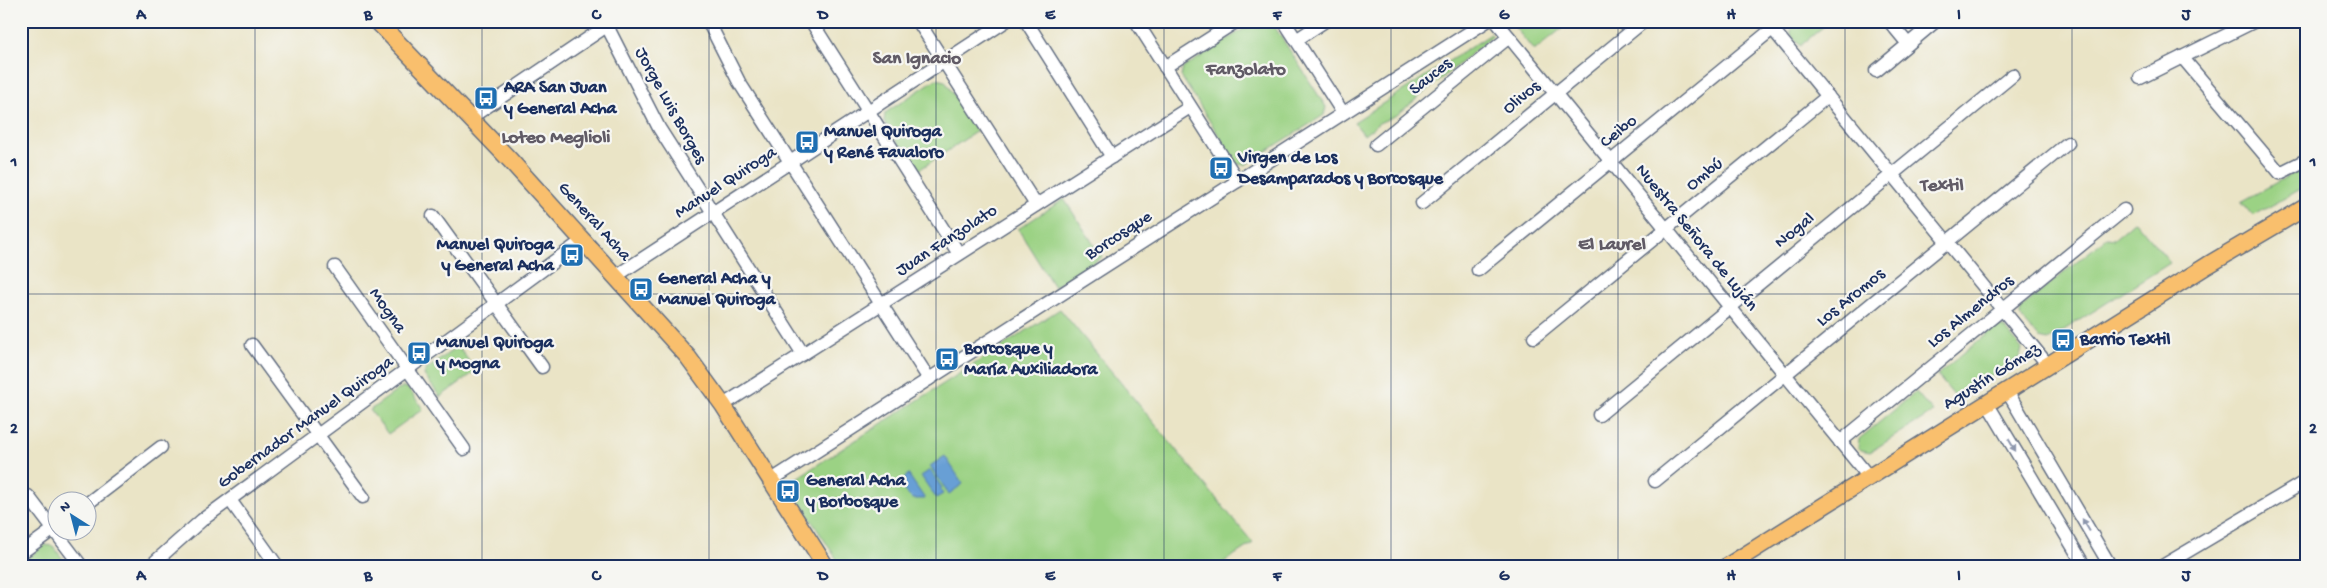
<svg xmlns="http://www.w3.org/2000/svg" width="2327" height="588" viewBox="0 0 2327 588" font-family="'Gochi Hand',sans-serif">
<rect width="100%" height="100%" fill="#f6f6f2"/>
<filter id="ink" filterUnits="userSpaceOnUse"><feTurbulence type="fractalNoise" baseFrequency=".02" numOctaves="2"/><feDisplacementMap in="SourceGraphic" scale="10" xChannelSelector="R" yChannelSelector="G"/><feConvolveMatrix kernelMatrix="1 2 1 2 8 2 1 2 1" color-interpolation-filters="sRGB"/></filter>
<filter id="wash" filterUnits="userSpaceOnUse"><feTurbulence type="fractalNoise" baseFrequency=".0096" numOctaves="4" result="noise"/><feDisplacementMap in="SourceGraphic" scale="20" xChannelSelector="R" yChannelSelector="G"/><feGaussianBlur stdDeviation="1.12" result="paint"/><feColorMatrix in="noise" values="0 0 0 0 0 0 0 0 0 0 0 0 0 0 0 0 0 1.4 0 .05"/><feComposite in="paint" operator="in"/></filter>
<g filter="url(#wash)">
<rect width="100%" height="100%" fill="#eae4c6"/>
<g fill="#9bd284" stroke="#5b8071">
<polygon points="1256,21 1271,21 1326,107 1324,115 1245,165 1237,164 1181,76 1183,68"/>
<polygon points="1515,21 1571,21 1534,51 1514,26"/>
<polygon points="1798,21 1830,21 1800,46 1791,35 1791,27"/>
<polygon points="1491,34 1493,36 1397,115 1379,123 1364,135 1354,122"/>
<polygon points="936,79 945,81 977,131 916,172 884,121 885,113"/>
<polygon points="2306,166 2306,186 2253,216 2241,202"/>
<polygon points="1064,199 1102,257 1054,287 1018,229"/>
<polygon points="2135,221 2170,263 2048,340 2039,338 2020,316 2021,308 2106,238 2114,239"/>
<polygon points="1060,309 1253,543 1216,567 842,567 790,488 792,481"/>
<polygon points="1996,326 2004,327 2022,349 2020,357 1956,398 1937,375"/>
<polygon points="458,346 476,371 440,397 424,375 426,370"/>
<polygon points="402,387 408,388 423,409 388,434 370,410"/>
<polygon points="1916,392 1933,412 1870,452 1861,450 1858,447 1859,439"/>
<polygon points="45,545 53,546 69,567 21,567 21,563"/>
</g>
<g fill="#689fd5" stroke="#42679a">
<polygon points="945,456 963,484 949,494 930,466"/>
<polygon points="930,470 942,488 940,490 943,494 936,498 921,476"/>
<polygon points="908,474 925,499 912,499 904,491 902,482"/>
</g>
</g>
<g filter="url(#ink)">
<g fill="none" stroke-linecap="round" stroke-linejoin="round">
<g stroke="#636e82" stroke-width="15">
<g id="minor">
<polyline points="708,21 739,82 929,379"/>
<polyline points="811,21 959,254"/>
<polyline points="918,21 1036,205"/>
<polyline points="1026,21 1112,157"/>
<polyline points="1136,21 1238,181"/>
<polyline points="1284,21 1343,113"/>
<polyline points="1496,21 1869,477"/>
<polyline points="1766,21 2048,365"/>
<polyline points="1889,21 1908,44"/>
<polyline points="607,26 659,128 803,354"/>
<polyline points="1296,40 1325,21"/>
<polyline points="2182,57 2280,173 2306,160"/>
<polyline points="1165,67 1237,21"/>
<polyline points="1876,71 1936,21"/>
<polyline points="2140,78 2255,21"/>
<polyline points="470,118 614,21"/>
<polyline points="1376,145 1509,37"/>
<polyline points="1422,203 1644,21"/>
<polyline points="433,216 542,367"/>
<polyline points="335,267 464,449"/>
<polyline points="1478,270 1782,21"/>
<polyline points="616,276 1006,21"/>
<polyline points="1534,337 1828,96"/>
<polyline points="252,345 363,497"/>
<polyline points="2007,391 2111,567"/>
<polyline points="1987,403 2085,567"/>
<polyline points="723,405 1190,107"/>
<polyline points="1599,415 2013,75"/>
<polyline points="1840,442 2124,210"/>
<polyline points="770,481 1487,21"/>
<polyline points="1655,481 2068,143"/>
<polyline points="28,496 82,567"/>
<polyline points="230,500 278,567"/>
<polyline points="88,503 161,447"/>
<polyline points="21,553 58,526"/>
<polyline points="149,567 202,520 583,240"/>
<polyline points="2161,567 2306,481"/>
</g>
</g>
<g stroke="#636e82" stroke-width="19">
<g id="major">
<polyline points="377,21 510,160 688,357 723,405 826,567"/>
<polyline points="1726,567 2208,265 2306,207"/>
</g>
</g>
<use href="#minor" stroke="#fff" stroke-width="12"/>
<use href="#major" stroke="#f9bf6d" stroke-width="16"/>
</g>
<defs><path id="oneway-solid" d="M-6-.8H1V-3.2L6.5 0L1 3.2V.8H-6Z" transform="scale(1.25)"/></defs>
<g fill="#8d97ae">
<use href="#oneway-solid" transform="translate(2012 445) rotate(59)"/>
<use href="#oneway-solid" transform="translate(2086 525) rotate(-121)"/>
</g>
</g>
<path fill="none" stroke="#1b2f5e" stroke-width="1" stroke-opacity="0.55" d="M255 21V567M482 21V567M709 21V567M936 21V567M1164 21V567M1391 21V567M1618 21V567M1845 21V567M2072 21V567M21 294H2306"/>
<defs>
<g id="bus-square" transform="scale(1.25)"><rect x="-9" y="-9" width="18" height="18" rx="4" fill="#1f6fb2" stroke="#f6f6f2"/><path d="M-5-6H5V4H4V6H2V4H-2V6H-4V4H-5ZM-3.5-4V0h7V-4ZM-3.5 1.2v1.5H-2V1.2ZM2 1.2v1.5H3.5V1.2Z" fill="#fff"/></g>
</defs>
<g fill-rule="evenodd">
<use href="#bus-square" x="486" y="98"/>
<use href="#bus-square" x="807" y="142"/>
<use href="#bus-square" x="1221" y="168"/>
<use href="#bus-square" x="572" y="255"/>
<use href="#bus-square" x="641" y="289"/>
<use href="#bus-square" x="2063" y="340"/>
<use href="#bus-square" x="419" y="353"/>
<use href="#bus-square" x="947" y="359"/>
<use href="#bus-square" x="788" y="491"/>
</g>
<g text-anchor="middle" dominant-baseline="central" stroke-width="4.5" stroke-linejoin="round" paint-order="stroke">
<g font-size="18" fill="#1b2f5e" stroke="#f6f6f2">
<text transform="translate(1431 77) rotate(-39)">Sauces</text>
<text transform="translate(1522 98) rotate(-39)">Olivos</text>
<text transform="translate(670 106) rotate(61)">Jorge Luis Borges</text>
<text transform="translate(1619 132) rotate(-39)">Ceibo</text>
<text transform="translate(1705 175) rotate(-39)">Ombú</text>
<text transform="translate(726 183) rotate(-33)">Manuel Quiroga</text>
<text transform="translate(594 222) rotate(48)">General Acha</text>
<text transform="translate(1795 231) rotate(-39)">Nogal</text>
<text transform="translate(1119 236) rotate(-33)">Borcosque</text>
<text transform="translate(1696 238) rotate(51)">Nuestra Señora de Luján</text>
<text transform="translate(947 241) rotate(-33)">Juan Fanzolato</text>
<text transform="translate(1851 298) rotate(-39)">Los Aromos</text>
<text transform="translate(387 311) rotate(55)">Mogna</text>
<text transform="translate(1971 312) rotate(-39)">Los Almendros</text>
<text transform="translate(1992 377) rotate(-32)">Agustín Gómez</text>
<text transform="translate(306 423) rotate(-36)">Gobernador Manuel Quiroga</text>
</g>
<g font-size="18" font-weight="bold" fill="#1b2f5e" stroke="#f6f6f2" text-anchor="start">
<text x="504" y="88">ARA San Juan<tspan x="504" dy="21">y General Acha</tspan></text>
<text x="824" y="132">Manuel Quiroga<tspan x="824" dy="21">y René Favaloro</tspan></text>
<text x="1238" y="158">Virgen de Los<tspan x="1238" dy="21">Desamparados y Borcosque</tspan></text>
<text x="554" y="245" text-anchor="end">Manuel Quiroga<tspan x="554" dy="21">y General Acha</tspan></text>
<text x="658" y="279">General Acha y<tspan x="658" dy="21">Manuel Quiroga</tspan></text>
<text x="2080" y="340">Barrio Textil</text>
<text x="436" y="343">Manuel Quiroga<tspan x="436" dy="21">y Mogna</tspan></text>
<text x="964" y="349">Borcosque y<tspan x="964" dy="21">María Auxiliadora</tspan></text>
<text x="806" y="481">General Acha<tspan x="806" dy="21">y Borbosque</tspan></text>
</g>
<g font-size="19" font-weight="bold" fill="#615b66" stroke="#f6f6f2">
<text x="917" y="59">San Ignacio</text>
<text x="1246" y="70">Fanzolato</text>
<text x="556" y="138">Loteo Meglioli</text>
<text x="1942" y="186">Textil</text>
<text x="1612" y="245">El Laurel</text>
</g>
</g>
<rect width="2327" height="588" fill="none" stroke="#f6f6f2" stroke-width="55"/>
<g transform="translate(72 516) rotate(324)"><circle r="24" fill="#f6f6f2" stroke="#9ea6b7"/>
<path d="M0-4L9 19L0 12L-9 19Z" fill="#1f6fb2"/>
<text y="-8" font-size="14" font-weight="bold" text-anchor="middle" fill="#1b2f5e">N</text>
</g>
<rect x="28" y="28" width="2272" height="532" fill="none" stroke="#1b2f5e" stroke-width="2"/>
<g font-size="16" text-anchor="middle" font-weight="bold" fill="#1b2f5e">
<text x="141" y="19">A</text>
<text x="368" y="19">B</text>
<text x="596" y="19">C</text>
<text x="823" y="19">D</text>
<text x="1050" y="19">E</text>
<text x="1277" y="19">F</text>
<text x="1504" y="19">G</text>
<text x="1731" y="19">H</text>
<text x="1959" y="19">I</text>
<text x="2186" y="19">J</text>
<text x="14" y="166">1</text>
<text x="2313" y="166">1</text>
<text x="14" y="433">2</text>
<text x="2313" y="433">2</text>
<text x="141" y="580">A</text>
<text x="368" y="580">B</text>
<text x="596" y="580">C</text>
<text x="823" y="580">D</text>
<text x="1050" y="580">E</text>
<text x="1277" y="580">F</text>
<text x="1504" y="580">G</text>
<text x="1731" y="580">H</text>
<text x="1959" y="580">I</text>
<text x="2186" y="580">J</text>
</g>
</svg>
